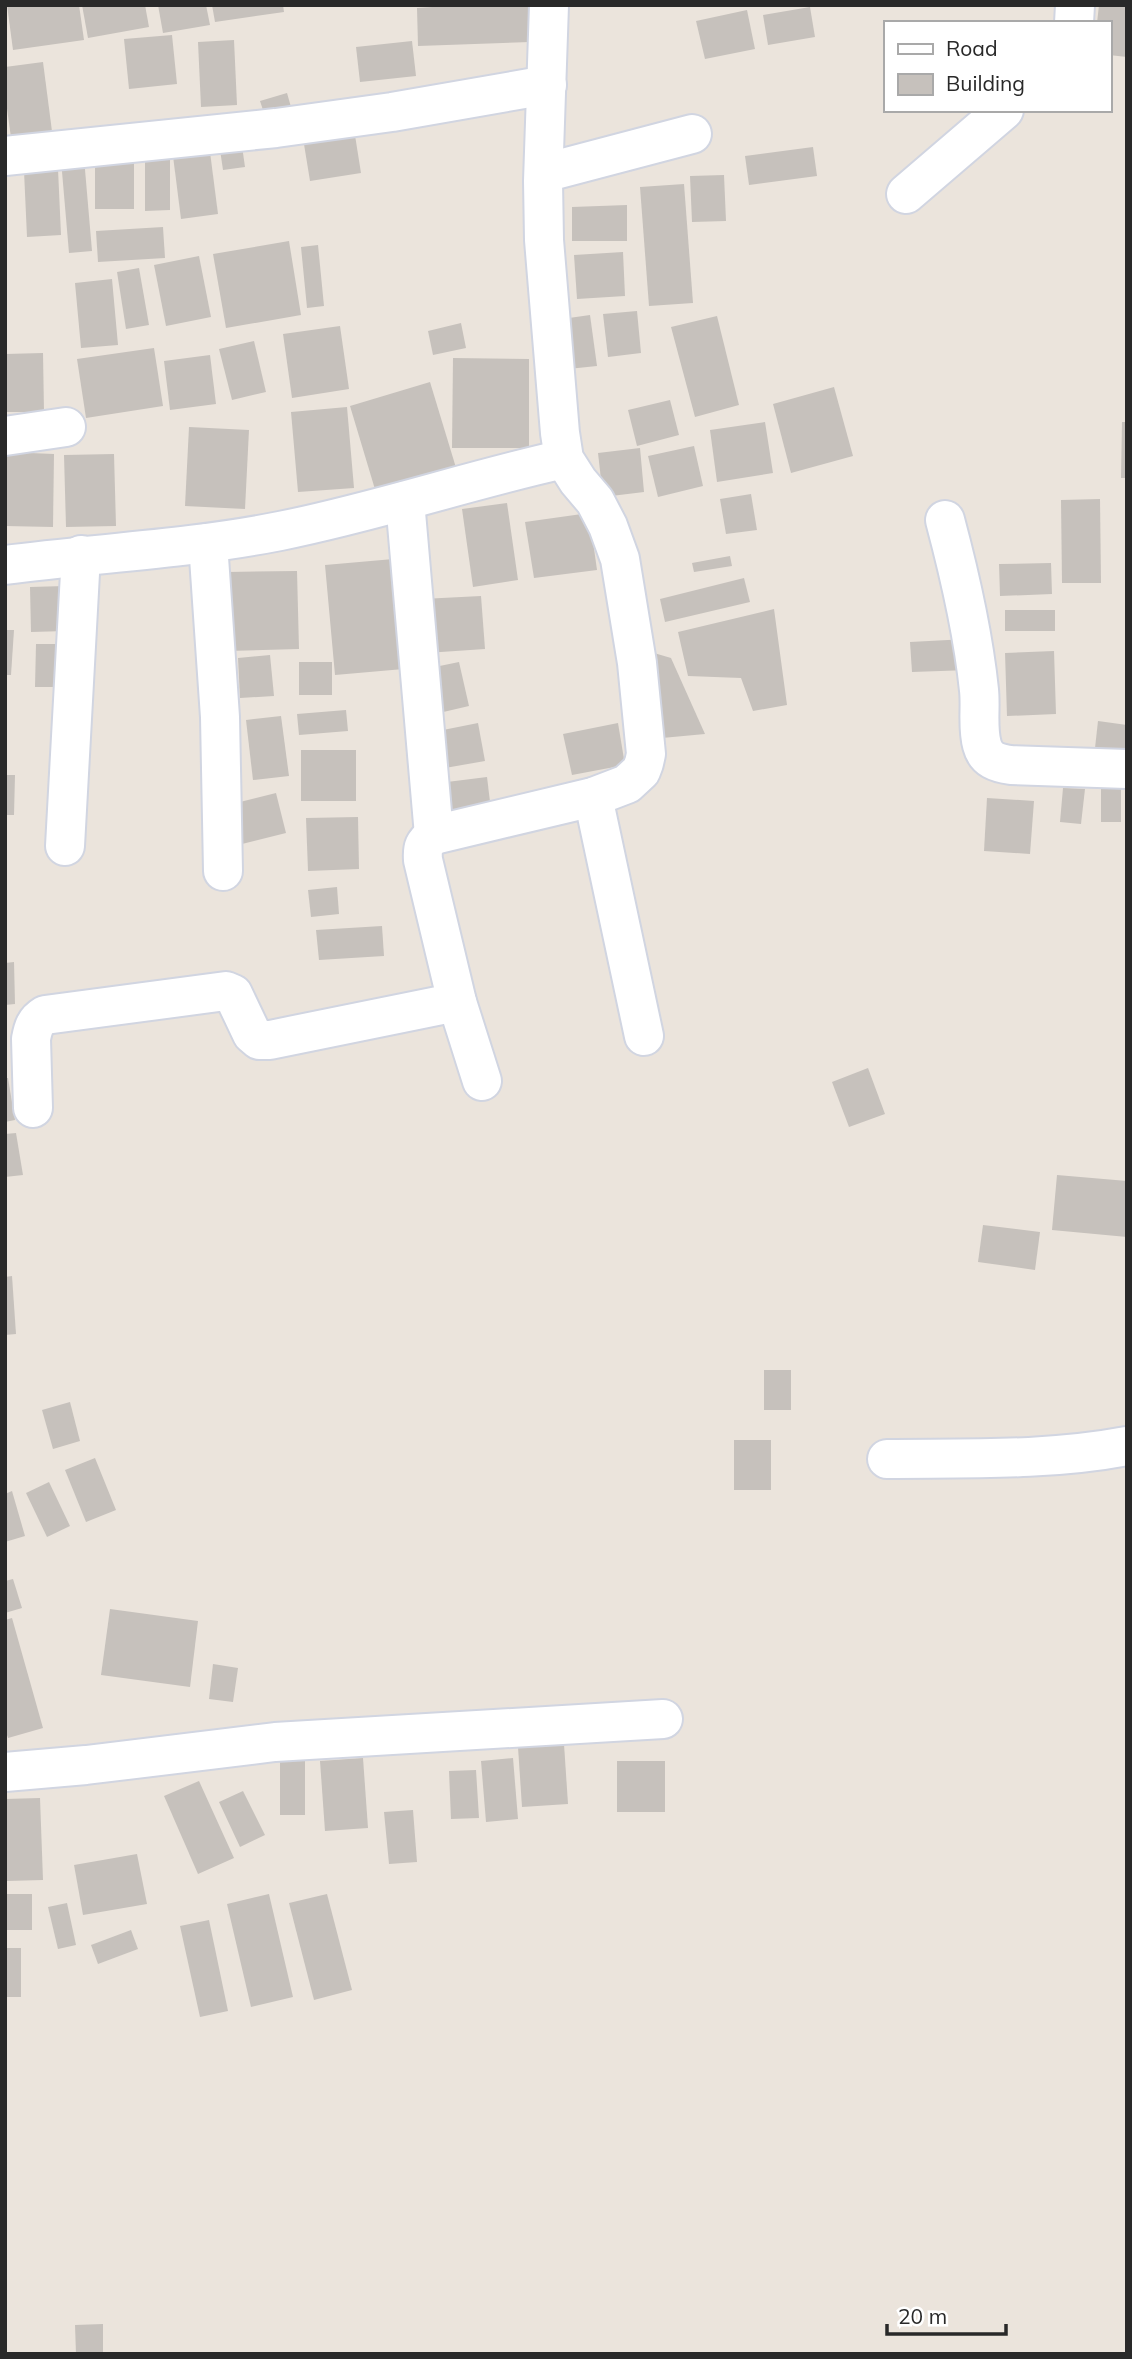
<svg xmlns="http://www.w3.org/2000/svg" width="1132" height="2359" viewBox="0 0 1132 2359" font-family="Mulish,sans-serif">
<rect width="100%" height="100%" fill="#ebe4dc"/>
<g fill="#c6c1bc">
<polygon points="7,5 79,5 84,40 13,50"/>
<polygon points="82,5 145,5 149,27 88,38"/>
<polygon points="158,5 206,5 210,25 163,33"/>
<polygon points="212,5 283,5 284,12 215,22"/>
<polygon points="463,5 529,5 530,42 418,46 417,8"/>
<polygon points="1099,5 1127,5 1127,57 1109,55 1109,23 1097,23"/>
<polygon points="810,7 815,37 768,45 763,15"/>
<polygon points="747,10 755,49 705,59 696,21"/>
<polygon points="172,35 177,84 129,89 124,39"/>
<polygon points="234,40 237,105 201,107 198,42"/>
<polygon points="412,41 416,76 360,82 356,47"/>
<polygon points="43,62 53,139 12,145 5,94 5,67"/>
<polygon points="287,93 293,114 267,122 260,101"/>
<polygon points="354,129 361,173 310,181 303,138"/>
<polygon points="241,139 245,167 223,170 219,143"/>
<polygon points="813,147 817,176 749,185 745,156"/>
<polygon points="210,152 218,214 181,219 173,156"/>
<rect x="95" y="154" width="39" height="55"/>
<polygon points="145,156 170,156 170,210 145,211"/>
<polygon points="84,158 92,251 69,253 61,160"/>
<polygon points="58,169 61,235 27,237 24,171"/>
<polygon points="724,175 726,221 692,222 690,176"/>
<polygon points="684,184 693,303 649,306 640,187"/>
<polygon points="627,205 627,241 572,241 572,207"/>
<polygon points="163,227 165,258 98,262 96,231"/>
<polygon points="289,241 301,315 226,328 213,254"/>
<polygon points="318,245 324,306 307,308 301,247"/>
<polygon points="623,252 625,296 577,299 574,255"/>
<polygon points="199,256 211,317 166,326 154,265"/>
<polygon points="139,268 149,325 126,329 117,272"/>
<polygon points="112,279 118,345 81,348 75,283"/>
<polygon points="637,311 641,353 608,357 603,314"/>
<polygon points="590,315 597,366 568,369 562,319"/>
<polygon points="717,316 739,405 695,417 671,327"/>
<polygon points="461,323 466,348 433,355 428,331"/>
<polygon points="340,326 349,389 292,398 283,334"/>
<polygon points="254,341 266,392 232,400 219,349"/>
<polygon points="154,348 163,406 86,418 77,359"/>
<polygon points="43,353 44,412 5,412 5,354"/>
<polygon points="210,355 216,404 170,410 164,361"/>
<polygon points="453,358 529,359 529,448 452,448"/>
<polygon points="430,382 457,471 377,496 350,406"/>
<polygon points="834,387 853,456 791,473 773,404"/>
<polygon points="670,400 679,435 637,446 628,410"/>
<polygon points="347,407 354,488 298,492 291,412"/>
<polygon points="765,422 773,473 717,482 710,430"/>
<polygon points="1122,422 1127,422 1127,478 1121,478"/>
<polygon points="189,427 249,430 245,509 185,506"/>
<polygon points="694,446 703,486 658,497 648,456"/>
<polygon points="640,448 644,492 603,497 598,453"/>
<polygon points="5,452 54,454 53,527 5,526"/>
<polygon points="114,454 116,526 66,527 64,455"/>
<polygon points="751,494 757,530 726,534 720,499"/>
<polygon points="1100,499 1101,583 1062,583 1061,500"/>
<polygon points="507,503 518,580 473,587 462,509"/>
<polygon points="589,513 597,570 534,578 525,522"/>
<polygon points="730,556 732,566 694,572 692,563"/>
<polygon points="405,558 415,668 335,675 325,565"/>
<polygon points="1051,563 1052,594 1000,596 999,564"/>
<polygon points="297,571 299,649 227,651 227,572"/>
<polygon points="744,578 750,602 665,622 660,599"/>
<polygon points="65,586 66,631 31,632 30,587"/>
<polygon points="481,596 485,649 426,653 422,599"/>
<polygon points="774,609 787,705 753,711 741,678 688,676 678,632"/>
<rect x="1005" y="610" width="50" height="21"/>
<polygon points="5,630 14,630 11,675 5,675"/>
<polygon points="967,639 969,670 912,672 910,642"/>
<polygon points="36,644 60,644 59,687 35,687"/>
<polygon points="1054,651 1056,714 1007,716 1005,653"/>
<polygon points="654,653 671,658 705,734 662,738"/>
<polygon points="270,655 274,696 240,698 238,658"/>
<rect x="299" y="662" width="33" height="33"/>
<polygon points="459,662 469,706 439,713 430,668"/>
<polygon points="346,710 348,731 299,735 297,714"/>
<polygon points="281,716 289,776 253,780 246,720"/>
<polygon points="1098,721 1127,725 1127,752 1095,748"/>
<polygon points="478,723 485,761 445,768 438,731"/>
<polygon points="618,723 625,765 572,775 563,734"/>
<rect x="301" y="750" width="55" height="51"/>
<polygon points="5,775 15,775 14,815 5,815"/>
<polygon points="487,777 492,818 451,823 447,782"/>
<rect x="1101" y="784" width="20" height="38"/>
<polygon points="1063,788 1085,789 1081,824 1060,822"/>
<polygon points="276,793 286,833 242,844 232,804"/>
<polygon points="987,798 1034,801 1030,854 984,851"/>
<polygon points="358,817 359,869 308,871 306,818"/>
<polygon points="337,887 339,914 311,917 308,890"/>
<polygon points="382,926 384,956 319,960 316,930"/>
<polygon points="14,962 15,1004 5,1005 5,963"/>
<polygon points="868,1068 885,1114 849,1127 832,1082"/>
<polygon points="5,1078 8,1078 15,1120 5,1122"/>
<polygon points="16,1133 23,1175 5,1177 5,1134"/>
<polygon points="1057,1175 1127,1181 1127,1237 1052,1230"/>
<polygon points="983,1225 1040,1232 1035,1270 978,1262"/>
<polygon points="12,1276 16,1334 5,1335 5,1277"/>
<rect x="764" y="1370" width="27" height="40"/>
<polygon points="70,1402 80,1441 53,1449 42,1410"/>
<rect x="734" y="1440" width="37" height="50"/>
<polygon points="95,1458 116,1510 86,1522 65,1470"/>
<polygon points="49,1482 70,1526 47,1537 26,1493"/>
<polygon points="12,1491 25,1536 5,1542 5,1494"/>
<polygon points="13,1579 22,1608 5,1613 5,1581"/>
<polygon points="110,1609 198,1621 190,1687 101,1675"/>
<polygon points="12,1618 43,1728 8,1738 5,1729 5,1620"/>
<polygon points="213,1664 238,1668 233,1702 209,1699"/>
<polygon points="564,1744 568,1804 522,1807 518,1747"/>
<rect x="280" y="1758" width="25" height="57"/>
<polygon points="363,1758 368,1828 325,1831 320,1761"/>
<polygon points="513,1758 518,1819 486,1822 481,1761"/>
<rect x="617" y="1761" width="48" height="51"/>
<polygon points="476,1770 479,1818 451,1819 449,1771"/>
<polygon points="199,1781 234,1858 198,1874 164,1796"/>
<polygon points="243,1791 265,1835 240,1847 219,1802"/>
<polygon points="40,1798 43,1880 7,1881 5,1799"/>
<polygon points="413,1810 417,1862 389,1864 384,1812"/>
<polygon points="137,1854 147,1904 83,1915 74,1865"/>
<rect x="5" y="1894" width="27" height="36"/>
<polygon points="269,1894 293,1997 251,2007 227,1904"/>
<polygon points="327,1894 352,1990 314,2000 289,1903"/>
<polygon points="67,1903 76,1945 58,1949 48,1907"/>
<polygon points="209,1920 228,2011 200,2017 180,1926"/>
<polygon points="131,1930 138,1949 98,1964 91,1945"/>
<rect x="5" y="1948" width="16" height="49"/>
<polygon points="103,2324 103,2354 76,2354 75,2325"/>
</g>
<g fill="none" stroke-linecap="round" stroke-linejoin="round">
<g stroke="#d1d5e1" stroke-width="42">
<g id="minor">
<polyline points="1074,23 1075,5"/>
<polyline points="5,156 276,128 392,112 547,85"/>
<polyline points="544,173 692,134"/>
<polyline points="906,194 1004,110"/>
<polyline points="5,436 66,427"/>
<polyline points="405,501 434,835"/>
<path d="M945 520C960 576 973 632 979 690 981 708 977 727 982 745 986 760 997 763 1011 765L1127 769"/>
<polyline points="208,543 220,717 223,871"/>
<path d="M5 565C97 553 189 549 280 531 376 512 469 480 564 459"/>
<polyline points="593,797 644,1036"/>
<polyline points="65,846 81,555"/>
<path d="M482 1081 457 1002 423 860C422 847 424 843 434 835L593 797 627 784 641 771 644 763 646 754 637 663 620 559 608 526 595 501 578 481 564 459 560 433 544 240 543 181 549 5"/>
<path d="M33 1108 31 1039C33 1028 35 1021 45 1015L226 991 233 994 252 1034 259 1040H270L457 1002"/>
<path d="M887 1459C967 1458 1048 1461 1127 1446"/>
<polyline points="5,1772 86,1765 275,1742 663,1719"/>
</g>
</g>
<use href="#minor" stroke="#fff" stroke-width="38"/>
</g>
<rect width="1132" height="2359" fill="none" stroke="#292929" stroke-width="14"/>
<rect x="884" y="21" width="228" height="91" fill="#ffffff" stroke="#a9a9a9" stroke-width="2"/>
<rect x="898" y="44" width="35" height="10" fill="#ffffff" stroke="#a9a9a9" stroke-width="2"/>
<text x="946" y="56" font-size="21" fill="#292929">Road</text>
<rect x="898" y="74" width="35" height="21" fill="#c6c1bc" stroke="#a9a9a9" stroke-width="2"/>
<text x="946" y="91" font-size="21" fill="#292929">Building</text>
<path d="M887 2324v10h119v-10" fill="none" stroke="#292929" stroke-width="3.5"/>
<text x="898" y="2324" font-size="21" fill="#292929" stroke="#ffffff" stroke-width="5" paint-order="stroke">20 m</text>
</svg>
